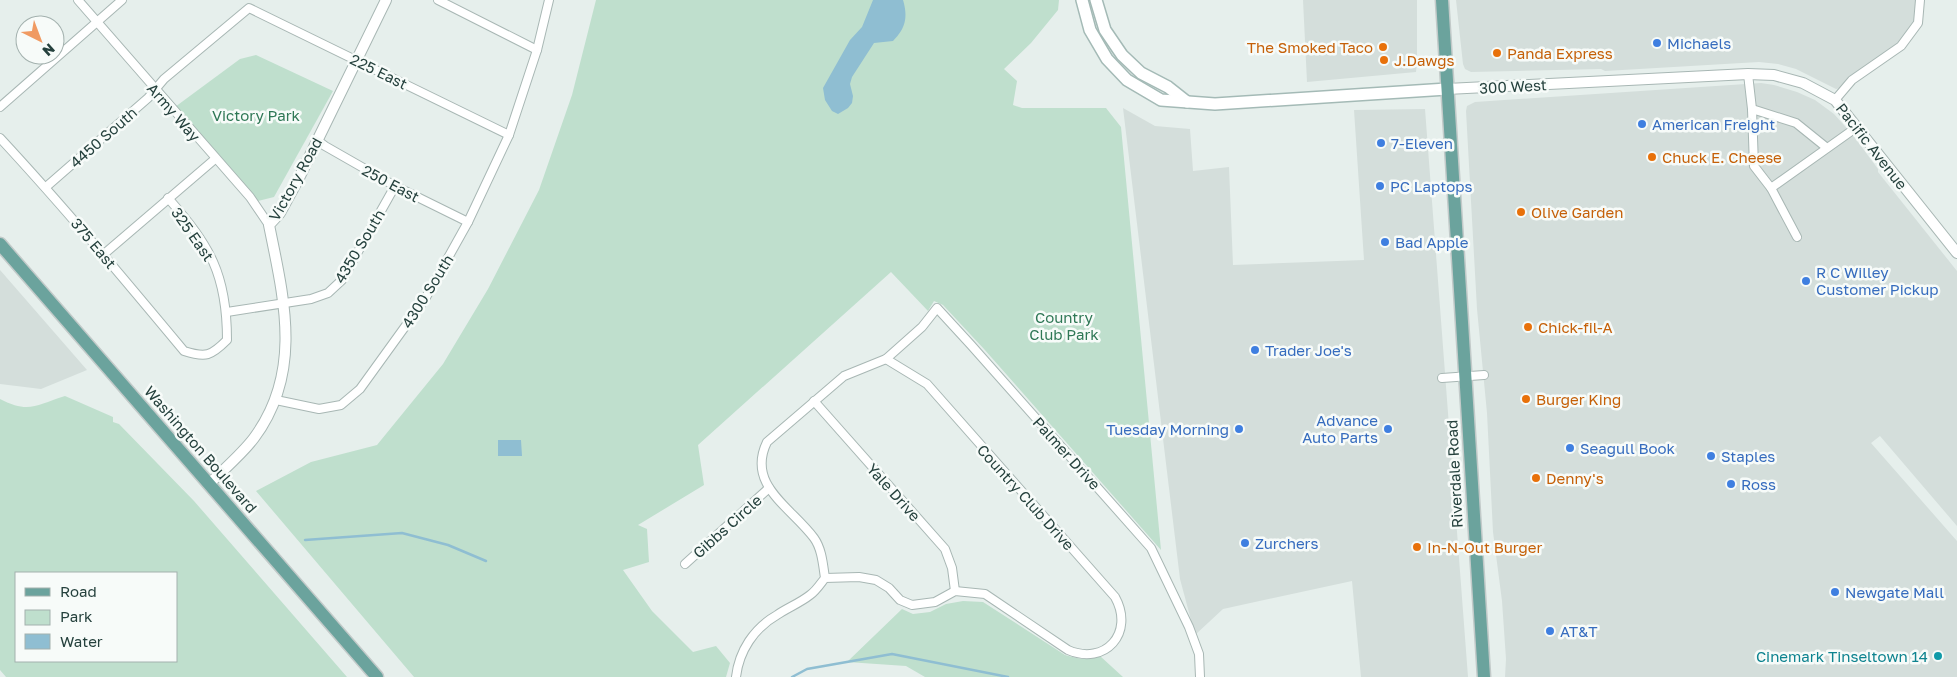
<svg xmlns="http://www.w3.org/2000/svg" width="1957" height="677" viewBox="0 0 1957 677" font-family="'Golos Text',sans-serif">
<rect width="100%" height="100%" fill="#e6efec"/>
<g fill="#d4dedb">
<polygon points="1303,0 1417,0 1417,62 1416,72 1307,82"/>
<polygon points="1456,0 1921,0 1918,16 1903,39 1848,79 1840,88 1836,89 1796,69 1778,64 1759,62 1605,71 1601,69 1471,72 1465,69 1463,64"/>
<polygon points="1761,83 1774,85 1797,92 1815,100 1834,114 1852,134 1878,169 1878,172 1957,271 1957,526 1880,436 1871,443 1957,541 1957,677 1505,677 1506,659 1502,601 1493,532 1487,413 1477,309 1466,111 1467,106 1475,102"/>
<polygon points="1123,108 1155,126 1190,129 1193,171 1229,167 1233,265 1364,260 1354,110 1425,109 1468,677 1361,677 1352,581 1223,609 1195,635 1180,579"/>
<polygon points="0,270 87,370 41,389 0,384"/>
</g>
<g fill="#bfdfcd" fill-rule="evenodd">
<polygon points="596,0 1059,0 1058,10 1031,43 1004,69 1017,81 1013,105 1022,108 1106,108 1121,127 1161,550 984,349 943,305 934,301 928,311 891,272 698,445 704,485 638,525 647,529 649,562 623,570 652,611 693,652 716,646 730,663 726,677 414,677 256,491 311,462 377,445 443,364 488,289 539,190 572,95"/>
<polygon points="256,55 333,91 274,197 258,201 175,107 240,59"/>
<path d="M65 396 113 417V422L119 424 194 501 347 677H6L0 670V399C29 414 36 405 65 396ZM16 573H176V661H16Z"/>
<path d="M963 601 983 602 1065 655C1078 659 1087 661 1100 656L1123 677H925L906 666 847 662 902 609 913 614 930 612 946 604Z"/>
</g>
<g fill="#8fbed2">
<path d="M873 0H903C908 17 906 28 893 41L874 43 852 77 850 84 853 96 852 103 848 108 838 114 832 111 825 100 823 88 850 40 862 27Z"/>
<polygon points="498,440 521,440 522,456 498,456"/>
</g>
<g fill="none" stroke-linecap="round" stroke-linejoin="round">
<g stroke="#8fbed2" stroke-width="2.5">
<polyline points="305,540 402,533 448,545 486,561"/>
<polyline points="792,677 807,669 892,654 1008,677"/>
</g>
<g stroke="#a8b7b4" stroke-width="10">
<g id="minor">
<polyline points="78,0 250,197 269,225"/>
<polyline points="438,0 537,50"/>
<polyline points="1748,74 1752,109"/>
<polyline points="1835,100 1852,80 1901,46 1918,23 1920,0"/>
<polyline points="0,107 122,0"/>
<path d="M0 138C64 207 124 279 184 351 206 358 211 356 227 340 227 274 210 246 168 198"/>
<polyline points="317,140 325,146 395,186 468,222"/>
<polyline points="1827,148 1796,123 1752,109 1754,166 1771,188 1857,127"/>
<polyline points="46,187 148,98 164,79 249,8 509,135"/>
<polyline points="1771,188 1797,237"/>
<polyline points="104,254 215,159"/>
<polyline points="227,312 311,299 328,293 342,280 395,186"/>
<polyline points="1442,378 1484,375"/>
<polyline points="276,400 319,409 341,405 360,389 425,299 468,222 509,135 537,50 549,0"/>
<polyline points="814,401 945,549 952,568 955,591"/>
<polyline points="685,564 769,488"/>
<path d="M825 578 859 577 876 580 889 588 900 600 912 605 935 602 955 591 985 594 1068 650C1105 666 1135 633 1115 597L927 384 886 359"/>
<path d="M736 677C739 651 754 628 777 615 787 608 800 603 810 595 816 591 821 583 825 578 823 565 822 549 814 538 791 507 746 485 767 442L844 376 886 359 922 327 937 308 971 345 1151 548 1189 627 1199 654 1200 677"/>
</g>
</g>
<g stroke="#a8b7b4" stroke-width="12">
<g id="tertiary">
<polyline points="1447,89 1748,74 1774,75 1803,83 1835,100 1957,253"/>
<path d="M209 484C224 469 242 454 254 438 303 372 284 299 269 225L280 213 298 180 386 0"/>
</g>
</g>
<g stroke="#a4bab6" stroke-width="14">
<g id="secondary">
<polyline points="1082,0 1090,30 1107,59 1127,80 1161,100 1215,104 1447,89"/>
<polyline points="1096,0 1105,30 1122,55 1141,73 1168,87 1187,102"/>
</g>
</g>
<g stroke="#c2cac9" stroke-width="15">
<g id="primary">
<polyline points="1442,0 1484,677"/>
<polyline points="0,244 377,677"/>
</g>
</g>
<use href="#minor" stroke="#fff" stroke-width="8"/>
<use href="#tertiary" stroke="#fff" stroke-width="10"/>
<use href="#secondary" stroke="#fff" stroke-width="11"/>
<use href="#primary" stroke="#6ba39d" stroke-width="12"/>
</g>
<g fill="#3f7fe0" stroke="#f7fbf9" stroke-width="2">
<circle cx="1657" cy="43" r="5"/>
<circle cx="1642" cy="124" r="5"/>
<circle cx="1381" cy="143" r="5"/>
<circle cx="1380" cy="186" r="5"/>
<circle cx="1385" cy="242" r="5"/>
<circle cx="1806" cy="281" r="5"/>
<circle cx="1255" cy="350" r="5"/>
<circle cx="1239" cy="429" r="5"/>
<circle cx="1388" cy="429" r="5"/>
<circle cx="1570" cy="448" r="5"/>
<circle cx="1711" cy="456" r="5"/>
<circle cx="1731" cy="484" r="5"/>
<circle cx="1245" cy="543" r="5"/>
<circle cx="1835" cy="592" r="5"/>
<circle cx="1550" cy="631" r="5"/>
</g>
<g fill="#e8710a" stroke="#f7fbf9" stroke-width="2">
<circle cx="1383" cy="47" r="5"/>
<circle cx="1497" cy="53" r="5"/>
<circle cx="1384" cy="60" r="5"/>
<circle cx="1652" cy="157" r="5"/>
<circle cx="1521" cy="212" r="5"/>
<circle cx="1528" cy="327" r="5"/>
<circle cx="1526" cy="399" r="5"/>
<circle cx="1536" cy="478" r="5"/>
<circle cx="1417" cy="547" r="5"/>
</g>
<circle fill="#0f9aa8" stroke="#f7fbf9" stroke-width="2" cx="1938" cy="656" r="5"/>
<g text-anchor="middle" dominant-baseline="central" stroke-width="5" stroke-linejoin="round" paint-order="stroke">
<g font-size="15" fill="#366cbe" stroke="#f7fbf9" text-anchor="start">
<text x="1667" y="43">Michaels</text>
<text x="1652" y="124">American Freight</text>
<text x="1391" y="143">7-Eleven</text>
<text x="1390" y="186">PC Laptops</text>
<text x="1395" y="242">Bad Apple</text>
<text x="1816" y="272">R C Willey<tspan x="1816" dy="17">Customer Pickup</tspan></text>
<text x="1265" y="350">Trader Joe's</text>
<text x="1378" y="420" text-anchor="end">Advance<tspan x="1378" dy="17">Auto Parts</tspan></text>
<text x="1229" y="429" text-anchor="end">Tuesday Morning</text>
<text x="1580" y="448">Seagull Book</text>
<text x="1721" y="456">Staples</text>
<text x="1741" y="484">Ross</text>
<text x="1255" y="543">Zurchers</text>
<text x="1845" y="592">Newgate Mall</text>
<text x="1560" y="631">AT&amp;T</text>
</g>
<g font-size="15" fill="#c56008" stroke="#f7fbf9" text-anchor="start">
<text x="1373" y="47" text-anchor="end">The Smoked Taco</text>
<text x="1507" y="53">Panda Express</text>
<text x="1394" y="60">J.Dawgs</text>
<text x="1662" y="157">Chuck E. Cheese</text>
<text x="1531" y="212">Olive Garden</text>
<text x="1538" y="327">Chick-fil-A</text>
<text x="1536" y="399">Burger King</text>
<text x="1546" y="478">Denny's</text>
<text x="1427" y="547">In-N-Out Burger</text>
</g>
<g font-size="15" fill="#25413d" stroke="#f7fbf9">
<text transform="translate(379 71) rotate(26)">225 East</text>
<text transform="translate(1513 86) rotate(-3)">300 West</text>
<text transform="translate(174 112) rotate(49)">Army Way</text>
<text transform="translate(103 137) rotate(-41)">4450 South</text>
<text transform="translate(1872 146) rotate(52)">Pacific Avenue</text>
<text transform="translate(295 179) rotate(-61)">Victory Road</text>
<text transform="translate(391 183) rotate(28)">250 East</text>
<text transform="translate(193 234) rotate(55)">325 East</text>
<text transform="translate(94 243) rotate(50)">375 East</text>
<text transform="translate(359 246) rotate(-59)">4350 South</text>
<text transform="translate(427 291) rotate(-58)">4300 South</text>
<text transform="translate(201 449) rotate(49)">Washington Boulevard</text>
<text transform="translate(1067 453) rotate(48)">Palmer Drive</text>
<text transform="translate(1454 474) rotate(-93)">Riverdale Road</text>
<text transform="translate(894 492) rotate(48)">Yale Drive</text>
<text transform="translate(1026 497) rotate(48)">Country Club Drive</text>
<text transform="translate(727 526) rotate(-42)">Gibbs Circle</text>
</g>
<g font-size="15" fill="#2f7856" stroke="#f7fbf9">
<text x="256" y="115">Victory Park</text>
<text x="1064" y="317">Country<tspan x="1064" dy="17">Club Park</tspan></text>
</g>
<g font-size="15" fill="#0d838f" stroke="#f7fbf9" text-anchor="end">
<text x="1928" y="656">Cinemark Tinseltown 14</text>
</g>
</g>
<rect x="15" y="572" width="162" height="90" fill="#f7fbf9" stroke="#a3b1ae"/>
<rect x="25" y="588" width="25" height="8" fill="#6ba39d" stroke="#a3b1ae"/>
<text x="60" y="597" font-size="15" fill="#25413d">Road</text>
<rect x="25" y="610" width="25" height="15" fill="#bfdfcd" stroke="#a3b1ae"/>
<text x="60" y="622" font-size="15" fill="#25413d">Park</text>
<rect x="25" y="634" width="25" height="15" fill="#8fbed2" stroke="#a3b1ae"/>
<text x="60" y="647" font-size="15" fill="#25413d">Water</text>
<g transform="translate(40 40) rotate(138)"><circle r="24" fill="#f7fbf9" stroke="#a3b1ae"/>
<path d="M0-4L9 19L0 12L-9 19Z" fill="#f09a62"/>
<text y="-8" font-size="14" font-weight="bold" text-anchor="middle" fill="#25413d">N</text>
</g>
</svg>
